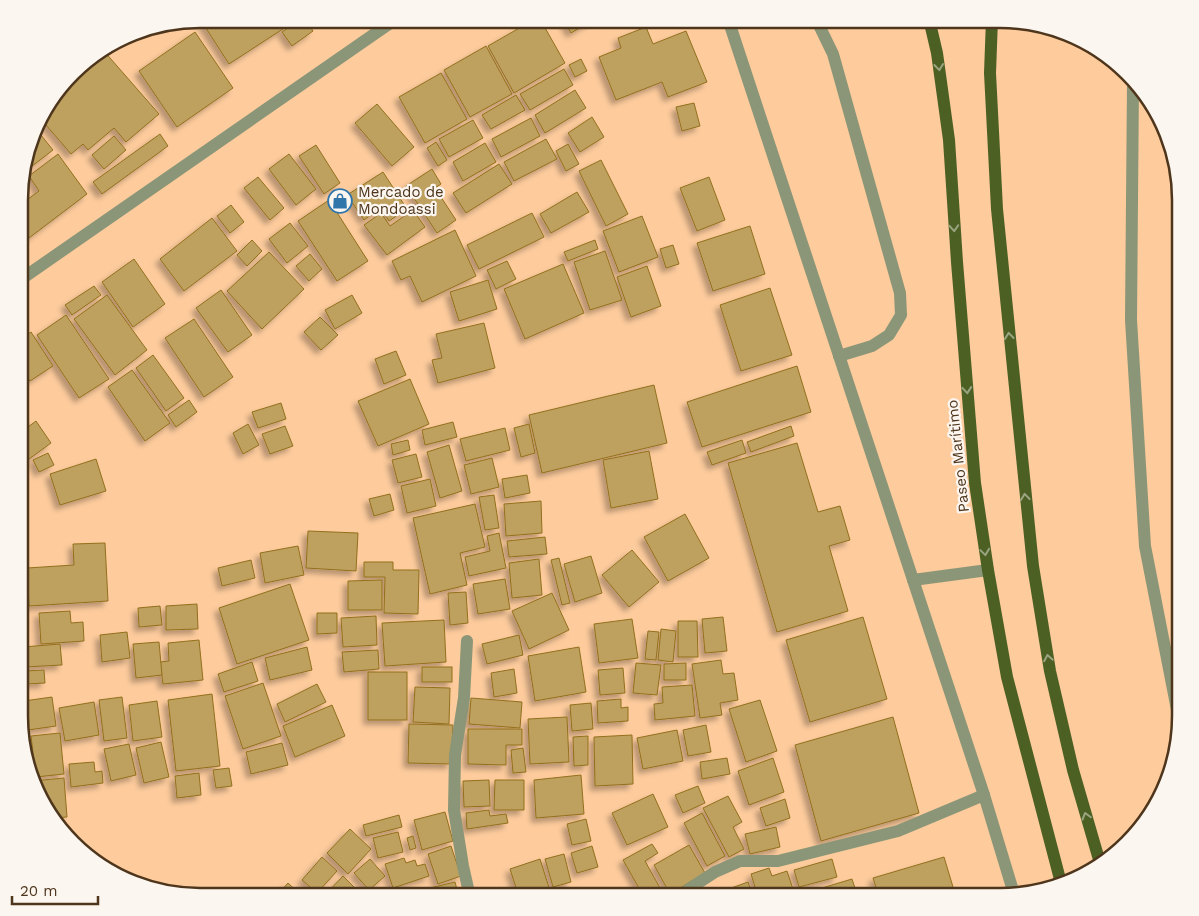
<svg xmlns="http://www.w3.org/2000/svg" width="1199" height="916" viewBox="0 0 1199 916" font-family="'Work Sans',sans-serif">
<defs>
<filter id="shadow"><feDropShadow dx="-4.5" dy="4.5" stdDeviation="2.5" flood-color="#0004"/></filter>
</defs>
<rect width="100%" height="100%" fill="#fdcb9c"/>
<g fill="#bea05f" stroke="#92701d" filter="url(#shadow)">
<polygon points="200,19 285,19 289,25 229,64"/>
<polygon points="301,19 305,19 313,31 292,46 282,32"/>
<polygon points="535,19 540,19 565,63 514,93 488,46"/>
<polygon points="563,19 595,19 571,33"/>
<polygon points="646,27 653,44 686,31 707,82 668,97 662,82 616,100 599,57 621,48 618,38"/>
<polygon points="195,32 233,88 177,127 139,71"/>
<polygon points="486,46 512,94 470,117 444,70"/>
<polygon points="103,50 159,114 126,142 114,128 88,150 83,144 71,154 40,118 43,109 81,63"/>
<polygon points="581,59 587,71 575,77 569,65"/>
<polygon points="564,69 573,85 530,110 520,94"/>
<polygon points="441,73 467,119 425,143 399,97"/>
<polygon points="575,90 586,108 545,133 535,115"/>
<polygon points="516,95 525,110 491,129 482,115"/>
<polygon points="694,103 700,126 682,131 676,107"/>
<polygon points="377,104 414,147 392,166 355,123"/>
<polygon points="592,117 604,137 580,152 568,133"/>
<polygon points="531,118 540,136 501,157 492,139"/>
<polygon points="473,120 483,138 449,157 439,139"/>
<polygon points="160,134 168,146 102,194 93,182"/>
<polygon points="41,135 53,150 27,170 24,166 32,141"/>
<polygon points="114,136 126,150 104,169 92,155"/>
<polygon points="546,139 557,159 514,181 504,162"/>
<polygon points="436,142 447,160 438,166 427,148"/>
<polygon points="485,143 496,162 463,181 453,162"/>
<polygon points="568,144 579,164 566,171 556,151"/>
<polygon points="316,145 340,183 324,194 299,156"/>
<polygon points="58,154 87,194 21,244 20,205 39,191 29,176"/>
<polygon points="289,154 316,189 296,205 269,169"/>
<polygon points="601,160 628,214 606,226 579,171"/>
<polygon points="499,164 512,184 466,213 453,193"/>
<polygon points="432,169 441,184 435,188 456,220 437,233 406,186"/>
<polygon points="383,172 407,209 389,221 381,208 364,220 347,195"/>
<polygon points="258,177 284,208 270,220 244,188"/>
<polygon points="709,177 725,220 697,231 680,188"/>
<polygon points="577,192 589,212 551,233 540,214"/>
<polygon points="329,200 368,261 337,281 298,221"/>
<polygon points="231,205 244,222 230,233 217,216"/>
<polygon points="413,210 425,227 387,255 364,225 381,213 390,226"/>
<polygon points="532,213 544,237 479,269 467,245"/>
<polygon points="642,216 658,257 619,272 603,231"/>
<polygon points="212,218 237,251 184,291 160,259"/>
<polygon points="290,223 308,246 287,263 269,239"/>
<polygon points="750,226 765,274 713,291 697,243"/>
<polygon points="455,230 476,276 422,302 410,276 401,280 392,261"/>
<polygon points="252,240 262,251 247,266 237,255"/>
<polygon points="595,240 598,249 568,261 564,252"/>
<polygon points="673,245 679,264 666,268 660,249"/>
<polygon points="605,251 622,300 590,310 574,262"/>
<polygon points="269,252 304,289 262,329 227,291"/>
<polygon points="310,254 322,269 309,281 296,266"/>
<polygon points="134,259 165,304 133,327 102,282"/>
<polygon points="507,261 516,279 496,289 487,270"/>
<polygon points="563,264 584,313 525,339 504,289"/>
<polygon points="647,266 661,306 631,317 617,277"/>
<polygon points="488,280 497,309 459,321 450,292"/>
<polygon points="94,286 101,295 72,315 65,305"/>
<polygon points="770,288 792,355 741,371 720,305"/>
<polygon points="221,290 252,335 228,352 196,308"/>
<polygon points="107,295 147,350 115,375 74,319"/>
<polygon points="352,295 362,313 335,329 325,310"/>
<polygon points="66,315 109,379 79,398 37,335"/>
<polygon points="320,317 338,335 321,350 304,332"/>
<polygon points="194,319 233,377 204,397 165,338"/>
<polygon points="484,323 495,368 438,383 432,360 442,358 436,334"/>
<polygon points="31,332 53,366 30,381 20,366 20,339"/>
<polygon points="396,351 406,375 384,384 375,359"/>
<polygon points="153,355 184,398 166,411 136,368"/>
<polygon points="797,366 811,412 702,447 687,402"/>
<polygon points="132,370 170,423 145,441 108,387"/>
<polygon points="410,379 429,424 378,446 358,401"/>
<polygon points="654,385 667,443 542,473 529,415"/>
<polygon points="189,400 197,412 176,427 168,415"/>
<polygon points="281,403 286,419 258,428 252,412"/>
<polygon points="36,421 51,443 29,459 20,446 20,433"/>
<polygon points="453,422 457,437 425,445 422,430"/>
<polygon points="248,424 259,445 243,454 233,433"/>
<polygon points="529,424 535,453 521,457 514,428"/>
<polygon points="285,426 293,446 270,454 262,434"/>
<polygon points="791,426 794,436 751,452 747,442"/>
<polygon points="505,428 510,450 466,461 460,439"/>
<polygon points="408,440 410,450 393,455 391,444"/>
<polygon points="742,440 746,453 712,465 707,452"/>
<polygon points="797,443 818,512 840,506 850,540 829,546 848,611 777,632 728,463"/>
<polygon points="449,445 462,491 440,498 427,452"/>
<polygon points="649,451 658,499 611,508 603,460"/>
<polygon points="48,453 54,465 39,472 33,460"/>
<polygon points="416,454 422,477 398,483 392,460"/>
<polygon points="492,458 499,487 471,494 464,465"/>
<polygon points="96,459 106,491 60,505 50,474"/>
<polygon points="527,475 530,493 505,498 502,479"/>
<polygon points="430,479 436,506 407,513 401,486"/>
<polygon points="390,494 394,510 374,516 369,499"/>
<polygon points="494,495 499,528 485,530 479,497"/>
<polygon points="541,501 542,533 506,536 504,504"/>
<polygon points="475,504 485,547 460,553 467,585 430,594 413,518"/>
<polygon points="685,514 709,558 668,581 644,537"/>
<polygon points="308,531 358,533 356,571 306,568"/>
<polygon points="499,533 506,568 469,576 465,557 490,551 487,536"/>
<polygon points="545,537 547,554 509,557 507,541"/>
<polygon points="105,543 108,601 29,606 27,568 74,565 73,544"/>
<polygon points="298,546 304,575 265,583 260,553"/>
<polygon points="632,550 659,582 629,607 602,575"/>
<polygon points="591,556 602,593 575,602 564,564"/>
<polygon points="559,558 570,603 562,605 551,560"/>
<polygon points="539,559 542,595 512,598 509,563"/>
<polygon points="251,560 255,578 222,586 218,568"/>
<polygon points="364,562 393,562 393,570 419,570 418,614 384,613 385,577 364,577"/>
<polygon points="505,579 510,609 478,614 473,584"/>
<polygon points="382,580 382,610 348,610 348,581"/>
<polygon points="290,584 309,640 237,664 219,608"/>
<polygon points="466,592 468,623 450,625 448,593"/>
<polygon points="552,593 569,630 529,649 512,611"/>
<polygon points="197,604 198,629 166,630 166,606"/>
<polygon points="160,606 162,625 139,627 138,608"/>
<polygon points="70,611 71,623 83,622 84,641 41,644 39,613"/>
<polygon points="317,613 337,613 337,633 317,634"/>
<polygon points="376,616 377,645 343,647 341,618"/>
<polygon points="723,617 727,651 705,653 702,619"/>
<polygon points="863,617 887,699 810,722 786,640"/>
<polygon points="632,619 638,658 599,663 594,624"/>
<polygon points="444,620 446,662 385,666 382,623"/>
<polygon points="678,621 697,621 698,657 678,657"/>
<polygon points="661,629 676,631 673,662 658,660"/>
<polygon points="648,631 659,632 656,660 645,659"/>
<polygon points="127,632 130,658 102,662 100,635"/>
<polygon points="519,635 523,655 487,664 482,644"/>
<polygon points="199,640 203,680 163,684 160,662 169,661 168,643"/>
<polygon points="159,642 162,675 136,678 133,644"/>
<polygon points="60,644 62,665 24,667 23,647"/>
<polygon points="307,647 312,670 270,680 265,658"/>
<polygon points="579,647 586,692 535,701 528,656"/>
<polygon points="378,650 379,669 344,672 342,652"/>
<polygon points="721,660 723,674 734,673 738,700 720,703 722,715 700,718 692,664"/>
<polygon points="252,662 258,681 224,692 218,674"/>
<polygon points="636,663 661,665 657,695 633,693"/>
<polygon points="686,663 686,680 664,680 664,664"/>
<rect x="422" y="667" width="30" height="15"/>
<polygon points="623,668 625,693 600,695 598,670"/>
<polygon points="514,669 517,693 494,697 491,673"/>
<polygon points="44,670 45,683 26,684 25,671"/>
<rect x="368" y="672" width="39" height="48"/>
<polygon points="263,683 281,736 243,749 225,696"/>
<polygon points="317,684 326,702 285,722 277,704"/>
<polygon points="692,685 695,716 655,720 654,704 663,703 662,687"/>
<polygon points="415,687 450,688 449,724 413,722"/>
<polygon points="212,694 220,766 176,771 168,700"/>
<polygon points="52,697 56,726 28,730 24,701"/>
<polygon points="122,697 127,738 104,741 99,700"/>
<polygon points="471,698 522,702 520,728 469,724"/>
<polygon points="621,699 621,708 628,707 628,721 598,723 597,701"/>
<polygon points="760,700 777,751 746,762 729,709"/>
<polygon points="157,701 162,737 133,741 129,705"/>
<polygon points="94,702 99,735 65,741 59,708"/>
<polygon points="591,703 593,729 572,731 570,705"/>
<polygon points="332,705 345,736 295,757 283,726"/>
<polygon points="19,716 21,716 31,759 28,760 19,728"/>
<polygon points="567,717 569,762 530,764 528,719"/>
<polygon points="893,717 919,813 821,841 795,745"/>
<polygon points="409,724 453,725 451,764 408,763"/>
<polygon points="706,725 711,752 688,756 683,730"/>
<polygon points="468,729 522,729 522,745 506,745 506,765 468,764"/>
<polygon points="677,730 683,761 643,769 637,738"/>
<polygon points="60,733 64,774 36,777 31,736"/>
<polygon points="632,735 633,784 595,786 594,737"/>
<polygon points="588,736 588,765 574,766 573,737"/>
<polygon points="161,742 169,777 144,783 136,748"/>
<polygon points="282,743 288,765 251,774 246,752"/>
<polygon points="129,744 136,775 111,781 104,749"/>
<polygon points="523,748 526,772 513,773 511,750"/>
<polygon points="727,758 730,774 702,779 700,762"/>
<polygon points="773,758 784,792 749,805 738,771"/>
<polygon points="94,762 95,772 102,771 103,783 71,787 69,764"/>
<polygon points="229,768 232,786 216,788 213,770"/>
<polygon points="199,773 201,795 177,798 175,776"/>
<polygon points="581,775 584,814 536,818 534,780"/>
<polygon points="64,778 67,817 54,818 38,797 33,781"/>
<polygon points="489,780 490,806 464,807 463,781"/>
<polygon points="495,780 524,780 524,810 494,810"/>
<polygon points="698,786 705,803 683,813 675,795"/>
<polygon points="653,794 668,827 627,845 612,813"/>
<polygon points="728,796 742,822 733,827 744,849 729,857 703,808"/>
<polygon points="785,799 790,818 766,826 760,808"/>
<polygon points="489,810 490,816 506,814 508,823 467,829 466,813"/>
<polygon points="445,812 453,841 422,850 414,820"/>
<polygon points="702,813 725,856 707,866 684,823"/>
<polygon points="399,815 402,827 366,836 363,825"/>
<polygon points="586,819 591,841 572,845 567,824"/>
<polygon points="776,827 780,847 750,854 745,834"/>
<polygon points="350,829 371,849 348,874 327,853"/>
<polygon points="398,832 403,852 378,858 373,838"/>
<polygon points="413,836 416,848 410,850 407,838"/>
<polygon points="652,844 658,853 645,861 665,897 644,897 623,860"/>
<polygon points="689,845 705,873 670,894 654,865"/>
<polygon points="451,846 461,876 438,884 428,854"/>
<polygon points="592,846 598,867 577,873 571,853"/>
<polygon points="564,854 571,882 553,887 545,859"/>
<polygon points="322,857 337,871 317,893 302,880"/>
<polygon points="944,857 956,897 879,897 873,878"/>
<polygon points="404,858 406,863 415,860 417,866 425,864 429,876 393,888 385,864"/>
<polygon points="370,859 385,876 369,890 354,873"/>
<polygon points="540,859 551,894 542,897 519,897 510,869"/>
<polygon points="832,859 837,877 799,887 794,870"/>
<polygon points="769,868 772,876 787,871 793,889 768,897 758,897 751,874"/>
<polygon points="343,876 364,897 326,897 325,895"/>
<polygon points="852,879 858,897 792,897"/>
<polygon points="455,882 459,897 433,897 430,888"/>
<polygon points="748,882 753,897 706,897"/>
<polygon points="288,883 303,897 275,897"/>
</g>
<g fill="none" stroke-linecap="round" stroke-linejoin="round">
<g stroke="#8a9677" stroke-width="12">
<polyline points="728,19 984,795 1014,894"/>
<polyline points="816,19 833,54 900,293 901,315 889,335 872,346 839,356"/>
<polyline points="1133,83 1131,320 1145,546 1180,725"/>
<polyline points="20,280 396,19"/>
<polyline points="913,580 988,570"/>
<polyline points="467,641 464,698 455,755 454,810 463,866 470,897"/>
<polyline points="678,897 689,889 715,872 740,861 778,861 898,831 984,795"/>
</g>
<g stroke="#4c6024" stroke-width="12">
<polyline points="929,19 937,53 949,140 957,262 975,483 988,570 1007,677 1061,883"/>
<polyline points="992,19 990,73 997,209 1033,566 1050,671 1073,770 1100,863"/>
</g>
</g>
<defs><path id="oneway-chevron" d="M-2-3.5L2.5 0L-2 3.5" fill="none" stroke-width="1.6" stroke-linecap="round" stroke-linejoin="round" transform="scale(1.25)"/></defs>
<g stroke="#9ba480">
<use href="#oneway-chevron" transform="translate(939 67) rotate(83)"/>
<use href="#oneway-chevron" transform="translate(954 228) rotate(86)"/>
<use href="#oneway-chevron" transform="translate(1009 336) rotate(-96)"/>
<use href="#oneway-chevron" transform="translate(967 390) rotate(85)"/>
<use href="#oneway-chevron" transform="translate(1025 497) rotate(-96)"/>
<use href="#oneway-chevron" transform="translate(985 552) rotate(82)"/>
<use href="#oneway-chevron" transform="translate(1048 658) rotate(-100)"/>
<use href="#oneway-chevron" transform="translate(1086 816) rotate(-106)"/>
</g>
<defs>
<g id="shop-ring" transform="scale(1.25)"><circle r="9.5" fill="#fcf6f0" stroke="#3176ab" stroke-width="1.5"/><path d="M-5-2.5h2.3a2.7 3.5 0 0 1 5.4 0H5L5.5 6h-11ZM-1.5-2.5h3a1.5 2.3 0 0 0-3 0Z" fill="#3176ab"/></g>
</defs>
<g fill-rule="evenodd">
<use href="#shop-ring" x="340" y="201"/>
</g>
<g text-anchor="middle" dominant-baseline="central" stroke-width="4.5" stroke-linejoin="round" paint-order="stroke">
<g font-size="15" fill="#4e361c" stroke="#fcf6f0" text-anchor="start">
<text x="358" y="192">Mercado de<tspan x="358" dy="17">Mondoassi</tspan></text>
</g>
<g font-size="15" fill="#4e361c" stroke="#fcf6f0">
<text transform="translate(958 456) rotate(-96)">Paseo Marítimo</text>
</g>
</g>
<path d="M0 0H1199V916H0ZM200 28H1000A172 172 0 0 1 1172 200V716A172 172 0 0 1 1000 888H200A172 172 0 0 1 28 716V200A172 172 0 0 1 200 28Z" fill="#fcf6f0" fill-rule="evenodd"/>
<path fill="none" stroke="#4e361c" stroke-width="2.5" d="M200 28H1000A172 172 0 0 1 1172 200V716A172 172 0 0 1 1000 888H200A172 172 0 0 1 28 716V200A172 172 0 0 1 200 28Z"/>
<path d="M12 896v8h86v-8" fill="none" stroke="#4e361c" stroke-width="2.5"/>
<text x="20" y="896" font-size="15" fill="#4e361c" stroke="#fcf6f0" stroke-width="4" paint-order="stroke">20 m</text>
</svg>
